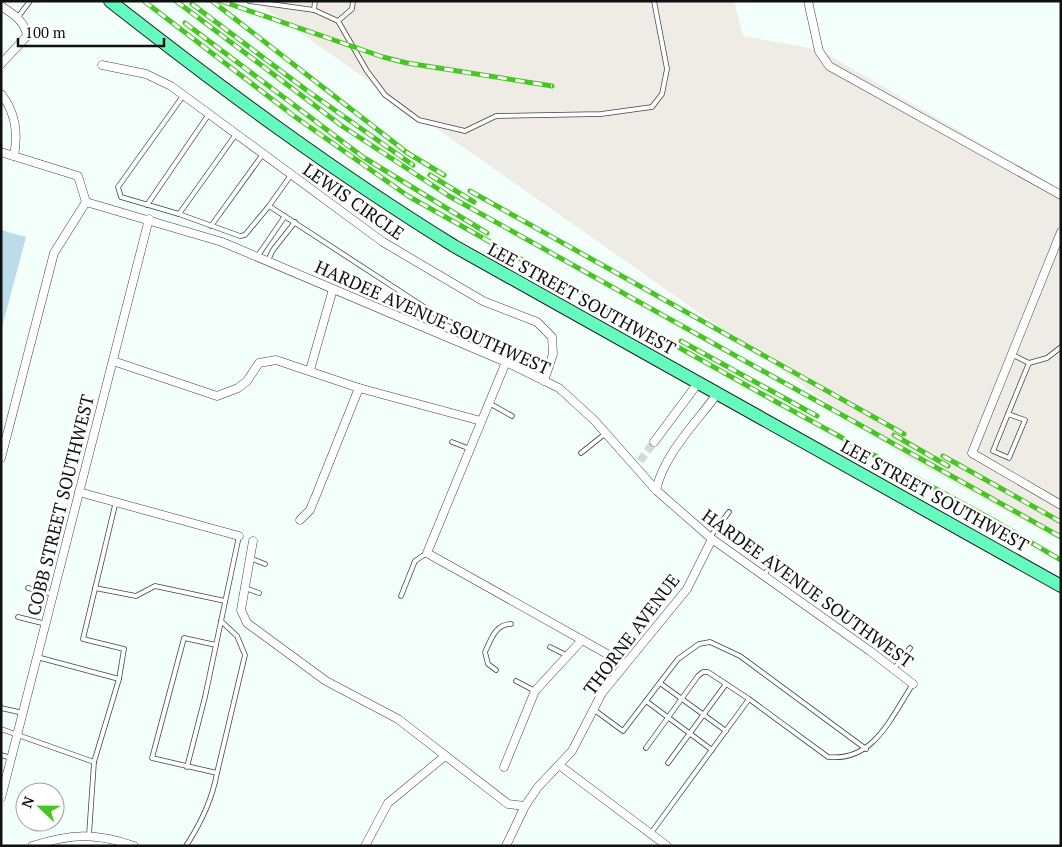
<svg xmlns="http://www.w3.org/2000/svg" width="1062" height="847" viewBox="0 0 1062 847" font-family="'PT Serif',serif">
<rect width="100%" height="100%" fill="#f3fffb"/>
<polygon fill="#eeece5" points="255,1 734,1 743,36 820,50 1061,190 1061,541 899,453"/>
<polygon fill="#bbdceb" points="1,230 26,237 1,331"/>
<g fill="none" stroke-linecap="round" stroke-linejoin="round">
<polyline stroke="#d1dbd8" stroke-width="8" stroke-dasharray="8 4" stroke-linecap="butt" points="640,461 654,442"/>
<g stroke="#434343" stroke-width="5.5">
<g id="service">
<polyline points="249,1 314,10 338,21 367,71 385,95 419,120 465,131 496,116 601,114 652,107 662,94 667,69 654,1"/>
<polyline points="314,10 315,1"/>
<polyline points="18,17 30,1"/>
<polyline points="338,21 352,9 353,1"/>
<polyline points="183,96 118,187 121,197 179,214 240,236 245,235 269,206 435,314 439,321 435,332"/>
<polyline points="147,205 209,114"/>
<polyline points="269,206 291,175"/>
<polyline points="179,214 236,134"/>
<polyline points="211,226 263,154"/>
<polyline points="257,257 285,216"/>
<polyline points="267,262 273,250 295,222"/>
<polyline points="439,317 476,333 478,337 474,348"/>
<polyline points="1011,354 1029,363 1047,358 1061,347"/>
<polyline points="489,403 512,416"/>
<polygon points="1008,414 1025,420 1009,458 993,451"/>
<polyline points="1008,414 1029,363"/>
<polyline points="452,442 470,449"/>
<polyline points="581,453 606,433"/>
<polyline points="710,537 729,512"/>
<polyline points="250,558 265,564"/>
<polyline points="764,575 776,558"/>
<polyline points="28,588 53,594"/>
<polyline points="95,588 136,596 155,586 225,601"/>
<polyline points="245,588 259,593"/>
<polyline points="401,596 415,561 427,553"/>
<polyline points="18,617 46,624"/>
<polyline points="550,647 568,656"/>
<polyline points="37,657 119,679"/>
<polyline points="894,669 910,648"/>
<path d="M496 670 488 664 485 652C491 640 495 624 511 624"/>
<polyline points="516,681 535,691"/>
<polyline points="660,683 726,731"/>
<polyline points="646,701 712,750"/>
<polyline points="1,708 23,713"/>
<polyline points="593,709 623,731 678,659 699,644 710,642 740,656 866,749"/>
<polyline points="1,729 94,762"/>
<polyline points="646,748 698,676 703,672 708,672 749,699"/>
<polyline points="1,755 11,758"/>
<polyline points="668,763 726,684"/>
<polyline points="187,767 205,697 239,536"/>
<polyline points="217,773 245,655 237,636 221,621"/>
<path d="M651 833 749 699 828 757C874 762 891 717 913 684"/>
<polyline points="89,835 94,762 119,679 124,649 83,639 116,501"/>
<path d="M186 846C201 823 212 801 217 773L152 758 184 638 216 645"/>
</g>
</g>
<g stroke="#434343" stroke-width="9">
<g id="minor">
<polyline points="808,1 819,51 829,66 1061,195"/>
<path d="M1 6C13 14 25 21 27 36L1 64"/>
<polyline points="102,65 146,74 171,86 383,242 483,301 537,322 552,337 553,354 544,381"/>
<path d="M1 94C16 113 18 133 14 156"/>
<polyline points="1,152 78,176 86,202"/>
<polyline points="86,202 222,242 506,362 559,388 594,420 656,490 712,539 870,651 913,684"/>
<polyline points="1061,232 972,453 1061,505"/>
<polyline points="113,361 217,396 238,388 247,381 259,363 276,360 359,388 481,421"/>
<polyline points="506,362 427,553 625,664"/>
<polyline points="310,370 333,289"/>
<polyline points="654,442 698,383"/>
<polyline points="1,458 54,253 86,202"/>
<path d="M656 490C664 454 696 423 717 394"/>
<polyline points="79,492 239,536"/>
<polyline points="300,520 310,510 315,498 359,388"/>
<polyline points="253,541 241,610 247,623 326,681 398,719 508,804 525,806"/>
<polyline points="559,765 667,846"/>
<polyline points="504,767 535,691 582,640"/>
<polyline points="1,798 149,219"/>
<path d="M32 846C70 834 95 832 134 846"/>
<polyline points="365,846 388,803 445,756"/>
<polyline points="506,846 525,806 538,787 572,751 602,693 687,589 712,539"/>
</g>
</g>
<g stroke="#212121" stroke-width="14">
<path id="primary" d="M110 1C221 88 334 172 454 246L1061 586"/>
</g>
<use href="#service" stroke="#fff" stroke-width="4"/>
<use href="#minor" stroke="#fff" stroke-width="8"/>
<use href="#primary" stroke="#66fbbe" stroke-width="12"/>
<g stroke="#46c523" stroke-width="5">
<g id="rail">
<polyline points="144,1 294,116 408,196 771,399 993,520 1061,560"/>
<polyline points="176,1 342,126 449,196 1061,537"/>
<polyline points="212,1 405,151"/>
<polyline points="221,1 383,57 407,63 552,86"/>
<polyline points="192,4 309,92 413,165"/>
<polyline points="185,23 363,157 487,233"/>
<polyline points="406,152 444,175"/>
<polyline points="430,175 474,202"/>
<polyline points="470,191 904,434"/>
<polyline points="681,341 817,416"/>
<polyline points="894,435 948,466"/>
<polyline points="943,456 1061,522"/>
</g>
</g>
<use href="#rail" stroke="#fff" stroke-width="3" stroke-dasharray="9" stroke-linecap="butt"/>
</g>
<g text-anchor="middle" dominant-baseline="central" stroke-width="5" stroke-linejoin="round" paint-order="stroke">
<g font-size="18" fill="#101010" stroke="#fff">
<text transform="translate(354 201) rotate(35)">LEWIS CIRCLE</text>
<text transform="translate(582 298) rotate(29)">LEE STREET SOUTHWEST</text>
<text transform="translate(433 317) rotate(24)">HARDEE AVENUE SOUTHWEST</text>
<text transform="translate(935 495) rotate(29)">LEE STREET SOUTHWEST</text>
<text transform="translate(60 505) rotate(-76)">COBB STREET SOUTHWEST</text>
<text transform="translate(808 588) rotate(36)">HARDEE AVENUE SOUTHWEST</text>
<text transform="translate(631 634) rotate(-53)">THORNE AVENUE</text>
</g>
</g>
<rect width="1062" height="847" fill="none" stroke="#101010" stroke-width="5"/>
<g transform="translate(40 807) rotate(292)"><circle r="24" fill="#ffffff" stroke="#9f9f9f"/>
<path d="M0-4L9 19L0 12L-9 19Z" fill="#46c523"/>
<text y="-8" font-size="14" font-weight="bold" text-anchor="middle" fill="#101010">N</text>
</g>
<path d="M18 38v8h146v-8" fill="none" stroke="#101010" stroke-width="2.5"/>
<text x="25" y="38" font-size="15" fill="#101010" stroke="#ffffff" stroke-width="4" paint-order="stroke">100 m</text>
</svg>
